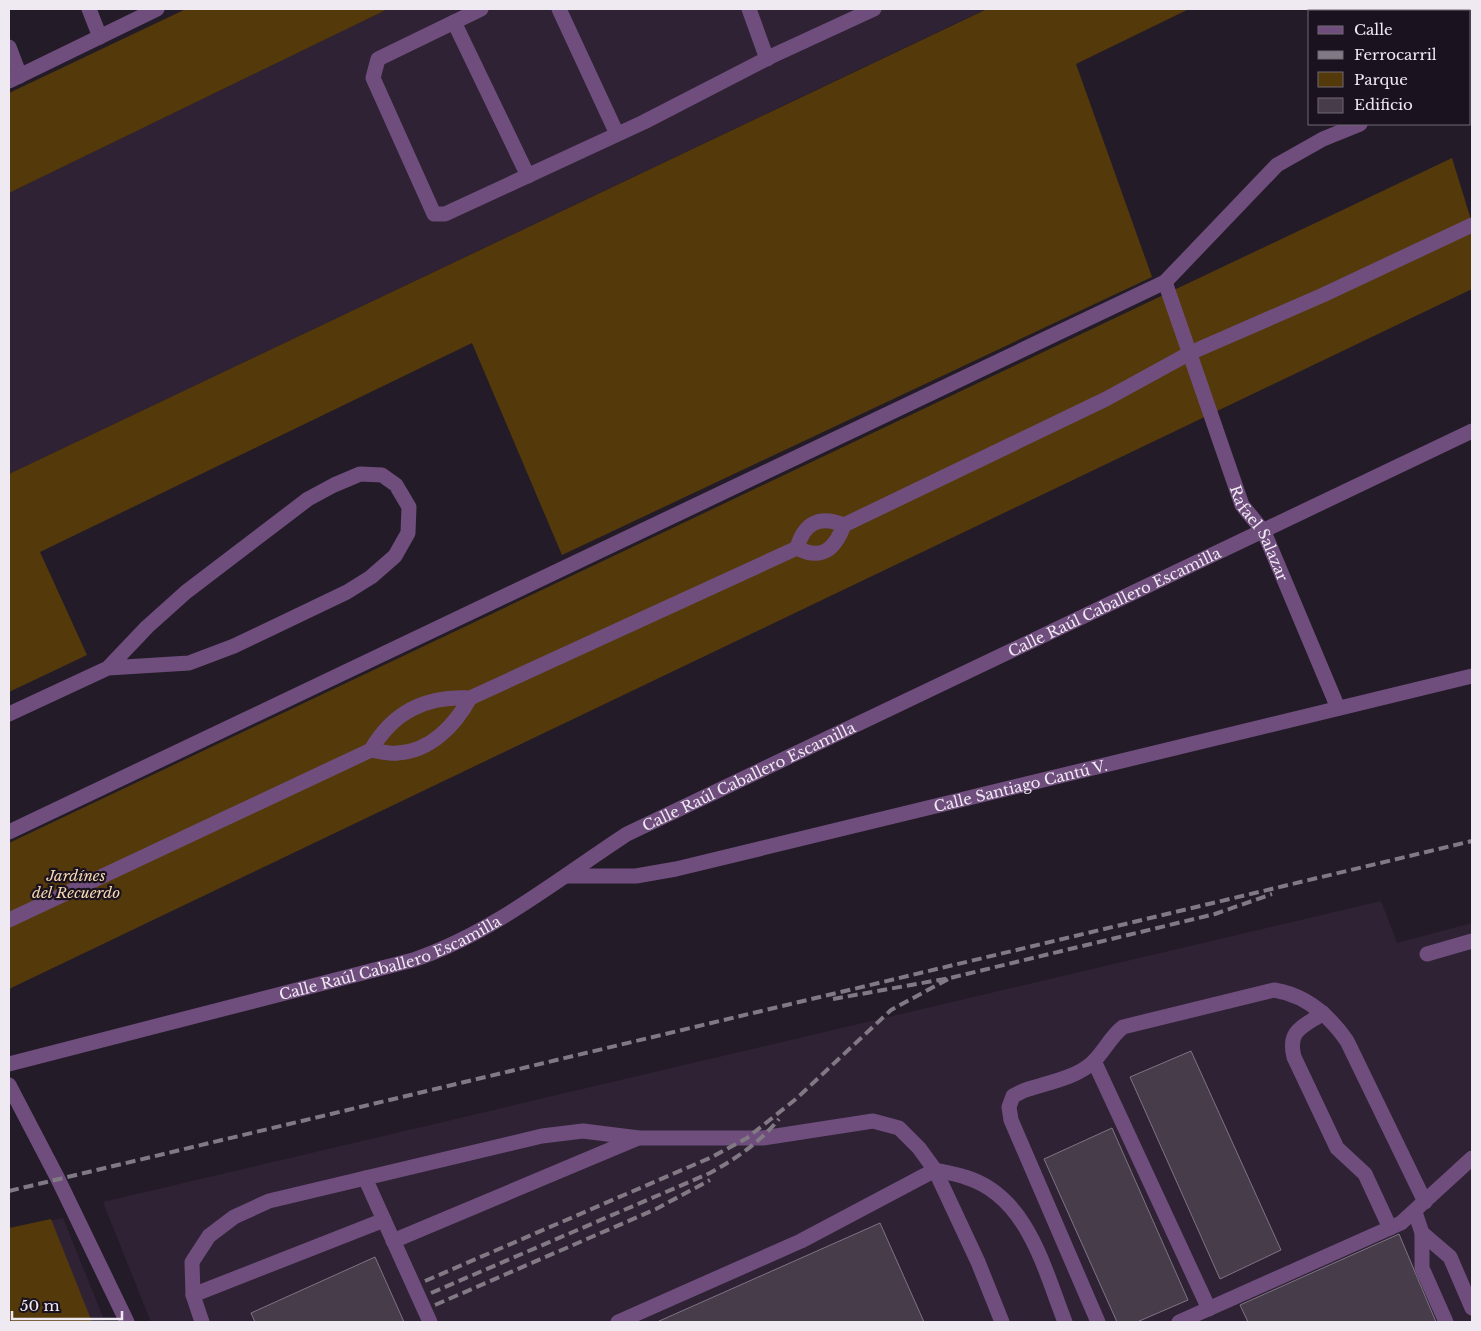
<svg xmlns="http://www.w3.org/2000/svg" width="1481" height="1331" viewBox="0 0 1481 1331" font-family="'Libre Baskerville',serif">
<rect width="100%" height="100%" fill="#241b28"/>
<g fill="#2f2234">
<polygon points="388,9 986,9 9,474 9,193"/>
<polygon points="1381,901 1397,943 1472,923 1472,1322 151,1322 103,1202"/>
<polygon points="63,1218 105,1322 9,1322 9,1230"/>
</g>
<g fill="#54390a">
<polygon points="186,9 388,9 9,193 9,93"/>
<polygon points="987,9 1189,9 1076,64 1152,277 562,555 472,343 40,552 87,655 9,692 9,474"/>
<polygon points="1452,158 1472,223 1472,289 9,989 9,843"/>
<polygon points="51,1219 92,1322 9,1322 9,1228"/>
</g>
<g fill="#463c4a" stroke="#7f7484">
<polygon points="1191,1051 1281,1250 1220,1279 1130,1077"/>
<polygon points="1112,1128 1188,1300 1137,1322 1117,1322 1044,1159"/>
<polygon points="880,1223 924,1322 657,1322"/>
<polygon points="1399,1234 1436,1322 1248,1322 1240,1305"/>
<polygon points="375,1257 404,1322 255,1322 251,1313"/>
</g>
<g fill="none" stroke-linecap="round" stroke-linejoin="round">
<g stroke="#6f4e7d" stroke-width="15">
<polyline points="89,9 100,37"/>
<polyline points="481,9 378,59 373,78 434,214 445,214 644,122 772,56 874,9"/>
<polyline points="559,9 617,134"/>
<polyline points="749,9 767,59"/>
<polyline points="454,22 528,176"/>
<polyline points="9,47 20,76"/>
<polyline points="9,81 157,9"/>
<path id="s1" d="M1165 282 1242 505 1264 532 1338 708"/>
<path d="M797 548C822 561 835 549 844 525L1106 399 1190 353 1323 295 1472 225"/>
<polyline points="9,714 108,668 189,663 234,646 347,592 371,577 395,556 408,533 409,507 396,485 382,475 360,474 334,485 308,499 186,592 147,627 108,668"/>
<path d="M371 750C393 712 425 696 470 698L797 548C804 523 819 515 844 525"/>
<polyline points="9,832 1165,282 1277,165 1323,139 1360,124"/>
<path id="s2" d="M566 876H636L676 869 1472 676"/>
<path d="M9 920 371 750C379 751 389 754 398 753 431 751 455 725 470 698"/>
<polyline points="1427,954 1472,941"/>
<path d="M1323 1013C1303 1027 1287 1030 1294 1057L1337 1148 1365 1174 1390 1228"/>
<polyline points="1094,1061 1209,1309"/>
<path id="s3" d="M9 1064 413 960C491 934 558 879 627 834L1472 431"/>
<polyline points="9,1085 58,1179 127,1322"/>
<polyline points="365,1178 430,1322"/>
<polyline points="1415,1212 1422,1233 1422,1268 1446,1322"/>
<polyline points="1422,1233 1450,1257 1472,1308"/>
<polyline points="393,1241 638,1138"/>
<polyline points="193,1295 384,1220"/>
<polyline points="202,1322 193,1295 192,1262 209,1236 234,1217 269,1201 542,1136 583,1131 639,1138 763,1138 873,1121 899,1128 919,1148 935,1170 978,1262 1002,1322"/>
<path d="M618 1322 801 1241 935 1170C945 1172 956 1174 965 1177 1028 1196 1044 1269 1065 1322"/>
<path d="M1098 1322 1011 1120 1009 1107 1013 1096 1023 1091C1045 1083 1074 1079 1092 1063 1104 1052 1110 1037 1123 1027L1274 990C1306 995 1329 1015 1347 1041L1425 1202"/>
<polyline points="1179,1322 1401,1223 1472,1158"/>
</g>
<g stroke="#817984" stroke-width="4" stroke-dasharray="10 5" stroke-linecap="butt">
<polyline points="833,999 950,978 1215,914 1272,894"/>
<polyline points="9,1191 1472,841"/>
<polyline points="425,1281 712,1157 747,1138 796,1099 891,1010 950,978"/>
<path d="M431 1293 710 1173C737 1158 759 1143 779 1119"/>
<polyline points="435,1305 656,1209 710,1180"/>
</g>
</g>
<g text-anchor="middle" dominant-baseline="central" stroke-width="4.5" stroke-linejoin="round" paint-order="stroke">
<g font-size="15" fill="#efe9f2" stroke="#1b121f">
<text stroke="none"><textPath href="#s1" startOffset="269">Rafael Salazar</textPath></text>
<text stroke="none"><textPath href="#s3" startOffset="1206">Calle Raúl Caballero Escamilla</textPath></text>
<text stroke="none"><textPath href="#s3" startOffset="801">Calle Raúl Caballero Escamilla</textPath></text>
<text stroke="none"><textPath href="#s2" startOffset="465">Calle Santiago Cantú V.</textPath></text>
<text stroke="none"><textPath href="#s3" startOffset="396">Calle Raúl Caballero Escamilla</textPath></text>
</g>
<g font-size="15" font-style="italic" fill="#f5d8af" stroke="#1b121f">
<text x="76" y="875">Jardínes<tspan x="76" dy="17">del Recuerdo</tspan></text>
</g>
</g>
<rect width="1481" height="1331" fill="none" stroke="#efe9f2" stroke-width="20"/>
<rect x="1308" y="10" width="162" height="115" fill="#1b121f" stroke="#706873"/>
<rect x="1318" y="26" width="25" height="8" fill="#6f4e7d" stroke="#706873"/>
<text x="1354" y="35" font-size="15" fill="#efe9f2">Calle</text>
<rect x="1318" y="51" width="25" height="8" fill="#817984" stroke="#706873"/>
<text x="1354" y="60" font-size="15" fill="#efe9f2">Ferrocarril</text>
<rect x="1318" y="72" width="25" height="15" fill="#54390a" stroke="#706873"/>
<text x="1354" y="85" font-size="15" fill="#efe9f2">Parque</text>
<rect x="1318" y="98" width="25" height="15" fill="#463c4a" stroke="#706873"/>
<text x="1354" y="110" font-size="15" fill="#efe9f2">Edificio</text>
<path d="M12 1311v8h110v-8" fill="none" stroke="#efe9f2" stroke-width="2.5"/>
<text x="20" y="1311" font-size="15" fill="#efe9f2" stroke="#1b121f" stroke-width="4" paint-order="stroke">50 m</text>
</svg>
